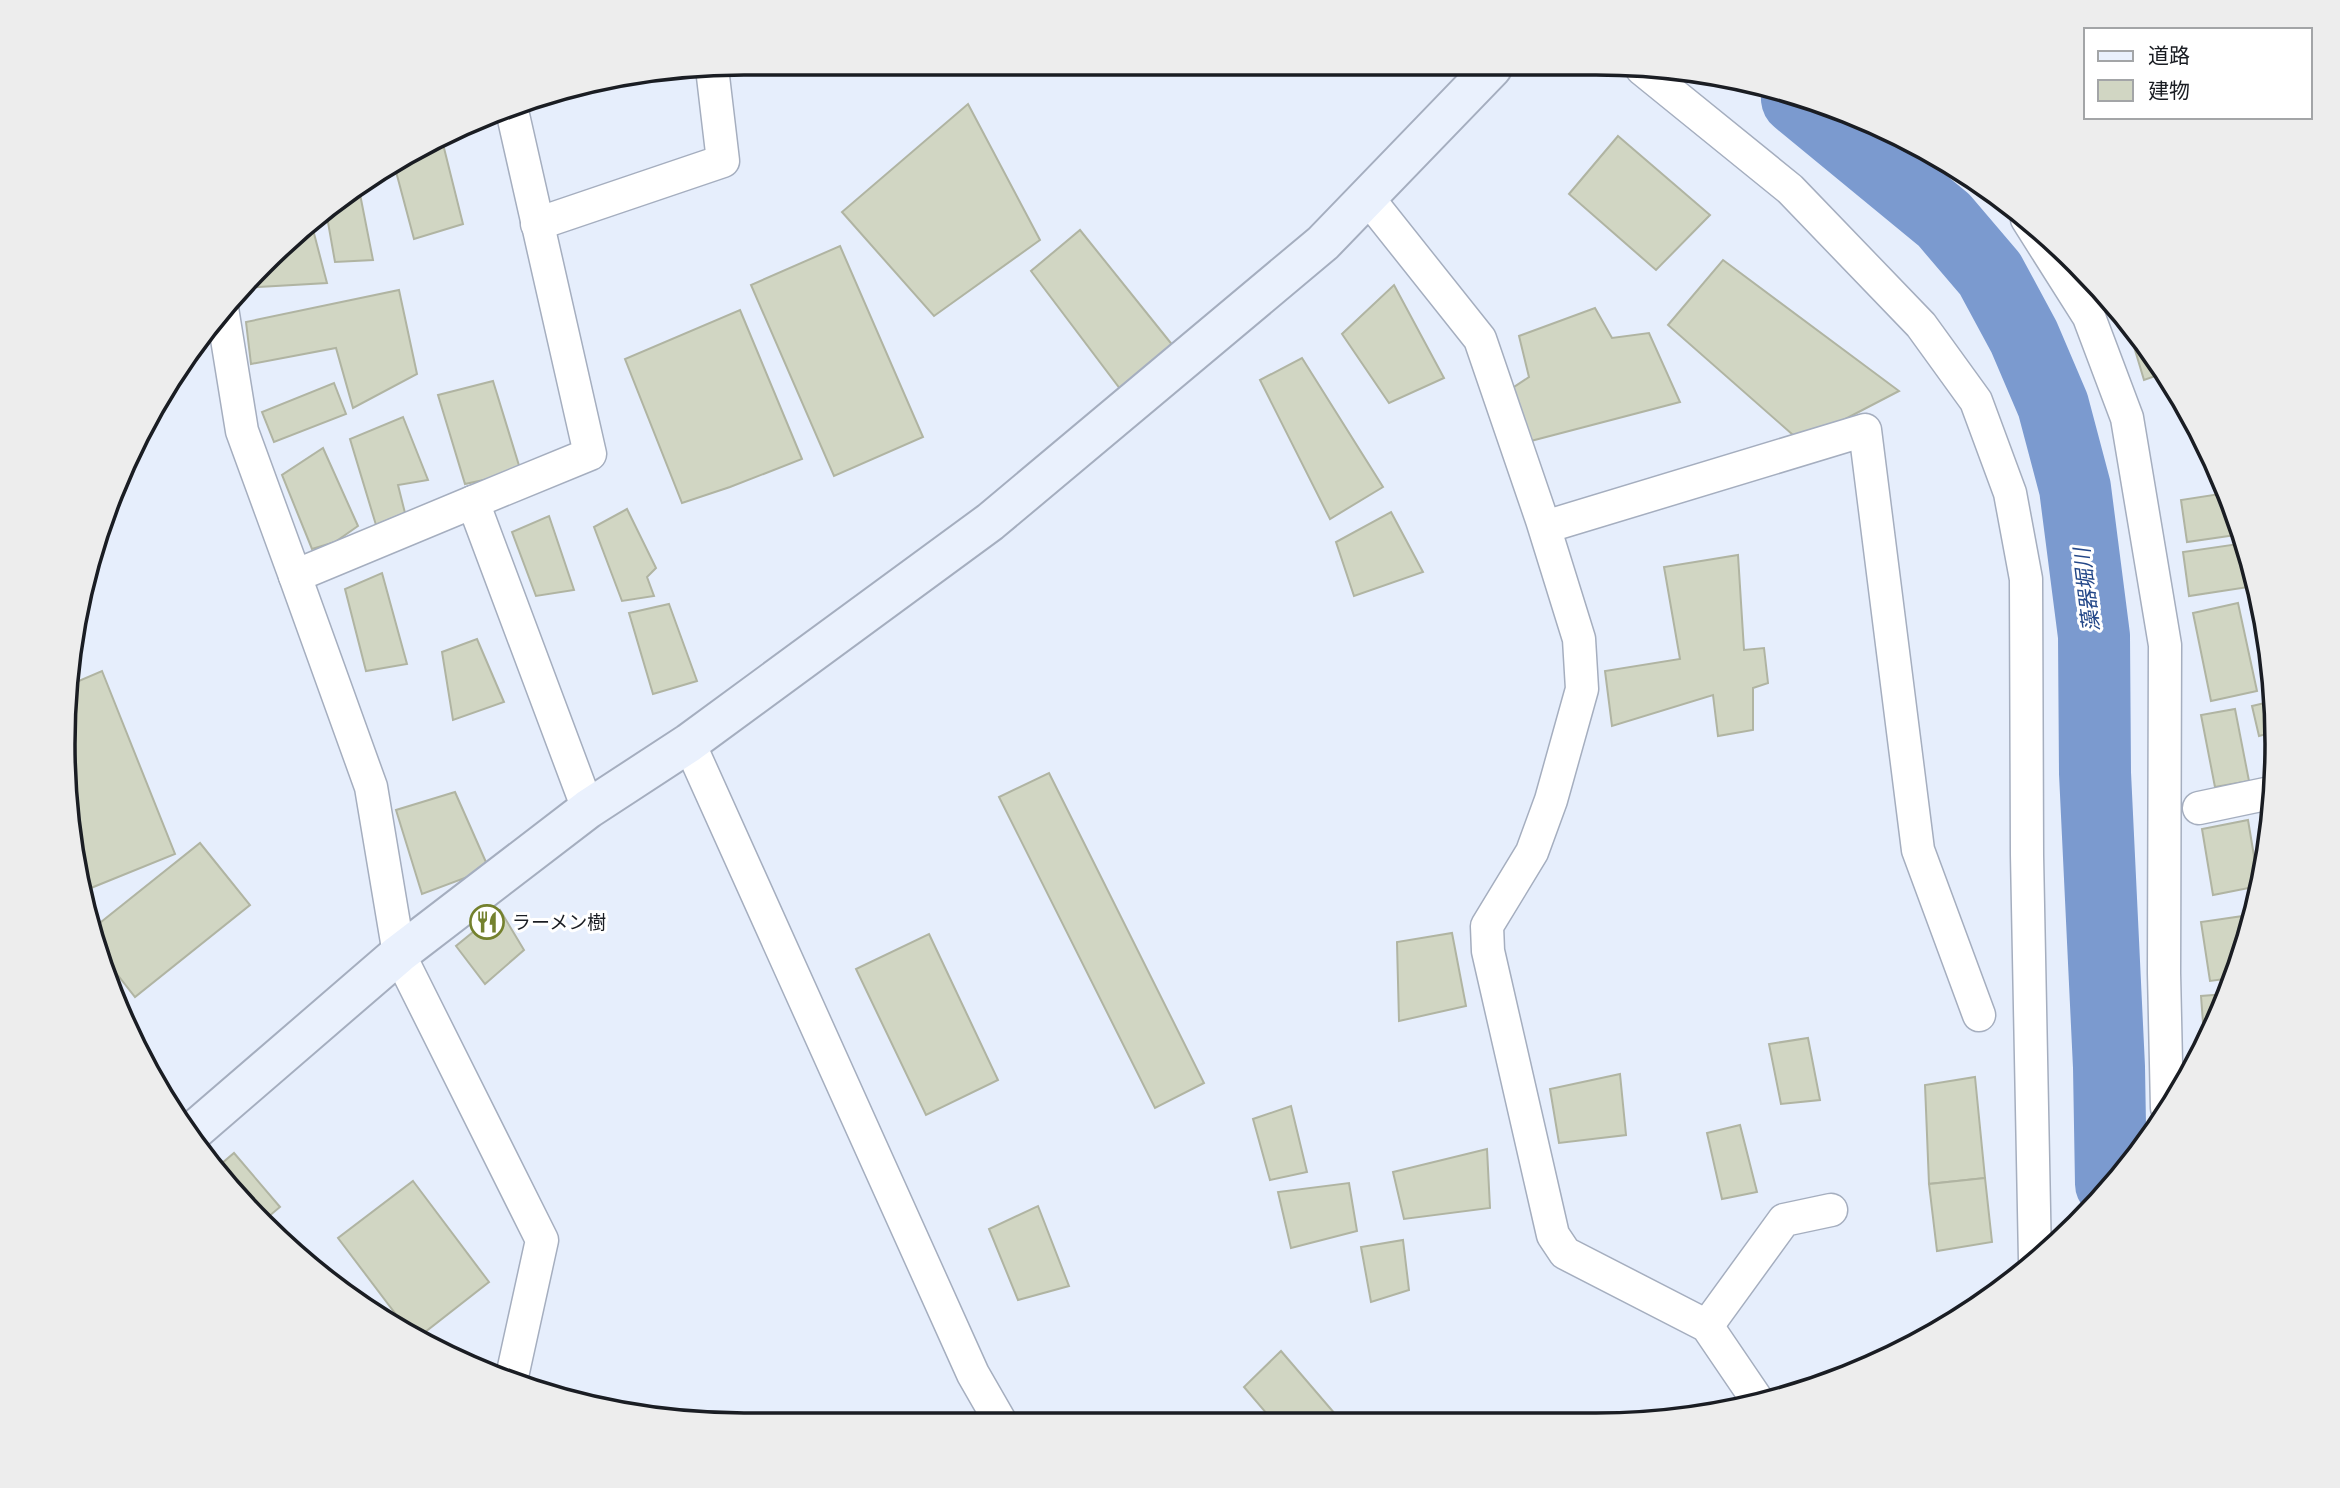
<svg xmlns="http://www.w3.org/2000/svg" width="2340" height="1488" viewBox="0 0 2340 1488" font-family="'Roboto Condensed','Noto Sans JP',sans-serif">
<rect width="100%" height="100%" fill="#e6eefc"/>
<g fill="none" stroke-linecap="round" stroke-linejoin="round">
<polyline stroke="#7b9acf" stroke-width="72" points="1797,99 1944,220 1990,274 2024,337 2053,405 2075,488 2094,636 2095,773 2109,1067 2111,1184"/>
</g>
<g fill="#d1d6c3" stroke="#b0b4a2" stroke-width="2">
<polygon points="968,104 1040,240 934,316 842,212"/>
<polygon points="1618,136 1710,215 1656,270 1569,194"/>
<polygon points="442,140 463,224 414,239 394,164"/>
<polygon points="358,184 373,260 335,262 326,211"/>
<polygon points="311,222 327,283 243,288 243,285 263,262"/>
<polygon points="1080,230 1174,347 1124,394 1031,271"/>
<polygon points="840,246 923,437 834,476 751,285"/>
<polygon points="1723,260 1899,391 1801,442 1668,325"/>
<polygon points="1394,285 1444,378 1389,403 1342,334"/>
<polygon points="399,290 417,374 353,408 336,348 251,364 246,322"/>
<polygon points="1595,308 1612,338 1649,333 1680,402 1527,442 1511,389 1529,377 1519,336"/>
<polygon points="740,310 802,459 730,487 682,503 625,359"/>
<polygon points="2126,320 2164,373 2144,380"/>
<polygon points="1302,358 1383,487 1330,519 1260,380"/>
<polygon points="493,381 521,472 465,484 438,395"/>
<polygon points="334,383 346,414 274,442 262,412"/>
<polygon points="403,417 428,480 398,485 405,513 376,525 350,439"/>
<polygon points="323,448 358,526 335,542 312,549 282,475"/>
<polygon points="2226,493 2243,534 2187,542 2181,500"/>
<polygon points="627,509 656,568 647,577 654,596 622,601 594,527"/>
<polygon points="1391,512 1423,572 1354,596 1336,542"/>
<polygon points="549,516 574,590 536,596 512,532"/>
<polygon points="2245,543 2255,586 2189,596 2183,552"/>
<polygon points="1738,555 1744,650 1764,648 1768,683 1753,688 1753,730 1718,736 1713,695 1612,726 1605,671 1680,659 1664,567"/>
<polygon points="382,573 407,664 366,671 345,589"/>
<polygon points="2238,603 2257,691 2211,701 2193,613"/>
<polygon points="669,604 697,681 653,694 629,613"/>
<polygon points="477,639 504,702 453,720 442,652"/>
<polygon points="102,671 175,854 81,892 69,832 64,700 67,686"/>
<polygon points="2273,701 2274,732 2259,736 2252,706"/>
<polygon points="2235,709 2249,781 2215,787 2201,715"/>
<polygon points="1049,773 1204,1083 1155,1108 999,797"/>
<polygon points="455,792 489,869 422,894 396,810"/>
<polygon points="2248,820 2259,886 2213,895 2202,829"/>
<polygon points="200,843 250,905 135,997 102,955 91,930"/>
<polygon points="500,910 524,950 485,984 456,946"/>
<polygon points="2250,915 2252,926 2232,978 2210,981 2201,922"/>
<polygon points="1452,933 1466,1006 1399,1021 1397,942"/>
<polygon points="929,934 998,1080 926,1115 856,969"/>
<polygon points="2226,994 2207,1046 2205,1049 2201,996"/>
<polygon points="1808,1038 1820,1100 1781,1104 1769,1044"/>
<polygon points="1620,1074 1626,1135 1559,1143 1550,1089"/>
<polygon points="1975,1077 1985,1178 1929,1184 1925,1085"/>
<polygon points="1291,1106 1307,1172 1270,1180 1253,1119"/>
<polygon points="1740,1125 1757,1192 1722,1199 1707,1133"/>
<polygon points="1487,1149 1490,1208 1404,1219 1393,1172"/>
<polygon points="234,1153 280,1207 262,1222 232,1193 214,1170"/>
<polygon points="1985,1178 1992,1242 1937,1251 1929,1184"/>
<polygon points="413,1181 489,1282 420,1336 407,1329 338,1238"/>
<polygon points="1349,1183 1357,1231 1291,1248 1278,1192"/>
<polygon points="1038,1206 1069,1286 1018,1300 989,1229"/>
<polygon points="1403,1240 1409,1290 1371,1302 1361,1247"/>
<polygon points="1281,1351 1342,1422 1274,1422 1244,1387"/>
</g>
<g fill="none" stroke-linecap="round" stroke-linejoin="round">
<g stroke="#a5aebf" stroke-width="35">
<g id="street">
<polyline points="1642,69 1790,189 1921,325 1976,401 2010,493 2026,579 2027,855 2035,1260"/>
<polyline points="1367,197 1480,339 1542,520 1579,639 1582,689 1551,800 1532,852 1487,926 1488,951 1553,1235 1565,1253 1707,1326 1760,1404"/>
<polyline points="2027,219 2089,317 2127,418 2165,645 2164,973 2167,1108"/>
<polyline points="537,224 723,161 712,68"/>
<polyline points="222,308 242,431 295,576 473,502 588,809"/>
<polyline points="473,502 590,454 511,106"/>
<polyline points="1545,527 1865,430 1918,850 1979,1015"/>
<polyline points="295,576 371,787 399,954 542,1240 511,1381"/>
<polyline points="689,743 973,1374 1000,1421"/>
<polyline points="2199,808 2275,792"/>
<polyline points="1707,1326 1784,1220 1831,1210"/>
</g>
</g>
<g stroke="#a5aebf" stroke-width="42">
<polyline id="secondary" points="188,1136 399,954 588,809 689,743 990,522 1323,243 1492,68"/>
</g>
<use href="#street" stroke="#fff" stroke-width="32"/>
<use href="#secondary" stroke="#eaf1fd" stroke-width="38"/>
</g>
<defs>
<g id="restaurant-ring" transform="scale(1.75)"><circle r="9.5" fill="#fff" stroke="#74812e" stroke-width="1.5"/><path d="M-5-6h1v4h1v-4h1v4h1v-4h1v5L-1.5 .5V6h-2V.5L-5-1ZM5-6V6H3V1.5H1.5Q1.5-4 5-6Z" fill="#74812e"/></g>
</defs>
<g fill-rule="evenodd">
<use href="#restaurant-ring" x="487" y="922"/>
</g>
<g text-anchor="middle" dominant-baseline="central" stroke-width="6" stroke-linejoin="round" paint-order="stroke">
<g font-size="19" fill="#1a1d23" stroke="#fff" text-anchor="start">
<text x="512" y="922">ラーメン樹</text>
</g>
<g font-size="21" font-style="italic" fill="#234788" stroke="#fff">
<text transform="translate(2087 590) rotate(-97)">藻器堀川</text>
</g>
</g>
<path d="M0 0H2340V1488H0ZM744 75H1596A669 669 0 0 1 2265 744V744A669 669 0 0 1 1596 1413H744A669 669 0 0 1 75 744V744A669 669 0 0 1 744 75Z" fill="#ededed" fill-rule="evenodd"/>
<path fill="none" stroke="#1a1d23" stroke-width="3.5" d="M744 75H1596A669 669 0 0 1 2265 744V744A669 669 0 0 1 1596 1413H744A669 669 0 0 1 75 744V744A669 669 0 0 1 744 75Z"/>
<rect x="2084" y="28" width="228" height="91" fill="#ffffff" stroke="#a3a5a7" stroke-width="2"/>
<rect x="2098" y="51" width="35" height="10" fill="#eaf1fd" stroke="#a3a5a7" stroke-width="2"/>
<text x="2148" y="63" font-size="21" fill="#1a1d23">道路</text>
<rect x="2098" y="80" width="35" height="21" fill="#d1d6c3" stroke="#a3a5a7" stroke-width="2"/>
<text x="2148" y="98" font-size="21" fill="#1a1d23">建物</text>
</svg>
